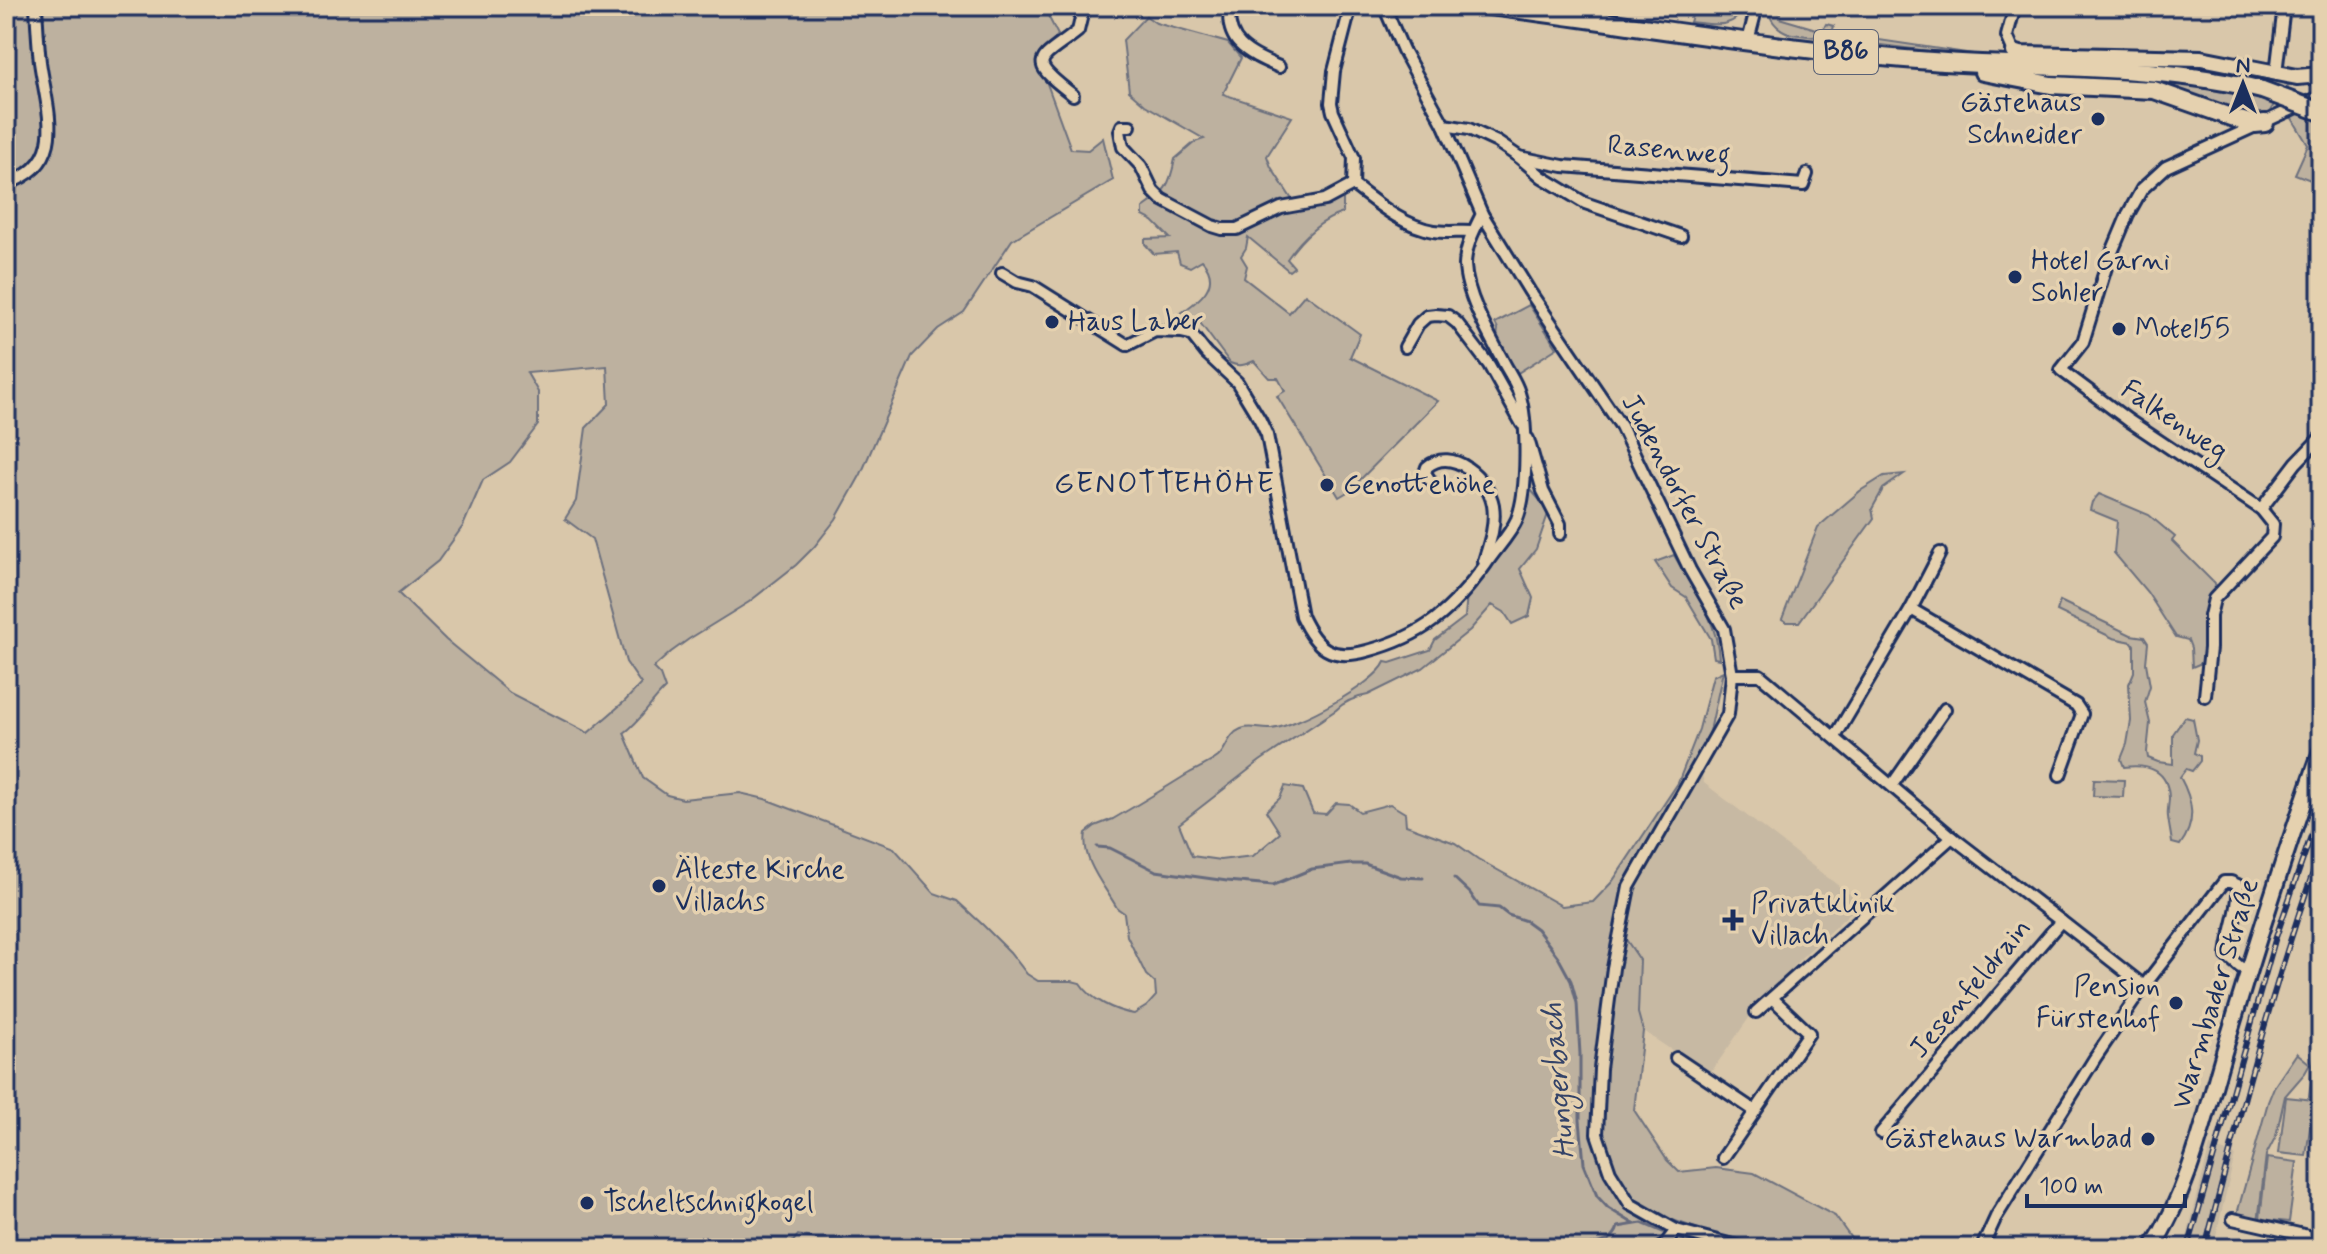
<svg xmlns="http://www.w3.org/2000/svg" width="2327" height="1254" viewBox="0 0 2327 1254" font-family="Mynerve,sans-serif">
<rect width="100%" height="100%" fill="#d9c7aa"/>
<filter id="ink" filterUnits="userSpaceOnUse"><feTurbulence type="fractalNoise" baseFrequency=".0125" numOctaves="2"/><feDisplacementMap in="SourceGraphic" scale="16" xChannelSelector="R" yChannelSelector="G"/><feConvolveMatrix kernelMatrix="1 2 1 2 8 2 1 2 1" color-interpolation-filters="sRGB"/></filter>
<g filter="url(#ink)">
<g fill="#c7b9a3">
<polygon points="1694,767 1702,774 1704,783 1861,903 1802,957 1751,1015 1709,1075 1643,1031 1638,1013 1640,960 1625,938 1626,893"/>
<polygon points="2210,1146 2235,1155 2213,1248 2184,1248"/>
</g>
<g fill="#bdb19f" stroke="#6c707e" stroke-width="2" fill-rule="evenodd">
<path d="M6 6H1043L1058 35 1038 59 1071 149 1088 150 1103 138 1113 180 1012 240 964 312 938 329 912 356 861 474 836 519 814 547 796 565 749 602 689 639 671 652 653 668 660 675 665 689C649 704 642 720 624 733L643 778 667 795 683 799 740 793 765 799 894 848 934 893 957 901 983 925 1010 952 1027 974 1038 981H1072L1080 983C1091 1000 1115 1011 1134 1014L1147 1006 1156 996 1155 983 1146 975 1127 936 1124 913 1117 908C1104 885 1081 860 1086 833L1095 826 1113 819C1137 805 1162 790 1186 775 1196 769 1209 764 1218 757 1227 749 1228 734 1241 729 1252 725 1261 730 1271 729 1295 727 1376 684 1385 662L1390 663 1430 650 1435 640 1465 617 1467 593 1491 567 1518 526 1531 490 1549 511 1536 549 1520 569 1533 598 1529 616 1512 624 1504 612 1492 605 1470 630 1423 668 1368 695C1356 697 1345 701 1336 710L1260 761 1179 824 1192 856 1220 860 1253 856 1280 833 1266 811 1280 798 1285 786 1303 789 1313 813 1326 814 1336 803 1349 804 1360 812 1390 804 1405 813 1406 825 1455 843 1478 859 1562 906 1593 902 1612 882 1678 783 1699 729 1713 676 1723 671 1710 731 1694 767 1626 893 1625 938 1640 960 1638 1013 1643 1031 1634 1110 1667 1160 1679 1172 1716 1168 1754 1173 1835 1216 1858 1248H1752L1673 1220 1681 1235 1734 1248H853L841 1239H816L798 1235 788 1248H6ZM607 366 609 404 586 428 576 501 565 519 592 539 626 662 641 684 625 701 588 733 510 693 446 640 398 593 438 561 463 526 483 480 510 462 538 425V392L527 373Z"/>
<path d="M1695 6H1704L1729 13 1731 10 1744 6C1735 31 1712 24 1690 22Z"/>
<path d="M1768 6 1781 9 1779 18 1823 31 1826 24 1834 26 1832 33 1973 54 1929 51 1792 34C1778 30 1769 21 1768 6Z"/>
<path d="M1146 16 1156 23 1228 43 1241 58 1223 94 1292 117 1267 156 1271 167 1293 201 1267 210 1343 194V213C1320 220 1301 239 1287 259L1294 267 1289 271 1248 237 1246 248 1241 256 1247 266 1244 278 1289 313 1305 294 1360 334 1350 357 1438 401 1349 491 1339 497 1277 396 1285 391 1278 378H1269L1254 361C1245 365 1239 367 1230 363L1198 320 1171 325 1168 322C1188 307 1227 289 1202 260L1190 267 1180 263 1177 252 1154 254 1145 244V239L1170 238 1153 221 1143 216V208C1165 193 1170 185 1175 159L1195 142 1204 139 1145 105 1129 91 1123 40Z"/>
<polygon points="2153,64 2208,64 2294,81 2284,89 2220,72"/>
<polygon points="2054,73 2161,78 2259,96 2275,103 2267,116 2259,118 2168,89 2052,80 2051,76"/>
<polygon points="2302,112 2321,120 2321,184 2295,174 2308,145 2292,118"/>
<polygon points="1529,305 1557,348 1516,374 1497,338 1498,329 1495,323"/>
<polygon points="1904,474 1883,489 1872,509 1874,518 1799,622 1787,622 1782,619 1818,527 1860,491 1884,476"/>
<polygon points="2099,494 2149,515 2175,537 2172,541 2217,586 2209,597 2206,613 2204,662 2192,667 2191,648 2188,640 2176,637 2147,592 2114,553 2117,521 2090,510 2092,502"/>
<path d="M1674 555C1694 591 1717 618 1719 659L1714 658 1711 639 1686 597 1672 588 1655 562Z"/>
<path d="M2060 601 2131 635 2144 637 2148 643 2146 663 2150 686 2145 702 2150 723 2147 752 2148 758 2158 762 2173 764V734L2185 717 2193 719 2197 740 2194 753 2200 756V761L2192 771 2186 769 2180 777C2193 801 2197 822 2180 845L2172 843C2171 834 2169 826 2168 817 2167 811 2169 804 2169 798 2168 770 2149 764 2124 767L2121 759 2127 744 2131 721 2129 684 2134 672V645L2132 642 2113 638 2057 611Z"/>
<polygon points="2094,779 2124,780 2123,797 2093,796"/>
<polygon points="2316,1041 2321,1042 2321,1099 2309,1097"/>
<polygon points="2297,1053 2310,1064 2305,1073 2285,1096 2276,1136 2266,1155 2258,1222 2241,1218 2237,1214 2268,1102 2274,1087"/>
<polygon points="2286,1097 2314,1100 2306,1156 2279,1153"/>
<polygon points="2267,1158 2297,1162 2289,1222 2260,1219"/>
</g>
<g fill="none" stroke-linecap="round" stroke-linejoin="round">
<g stroke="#666b7d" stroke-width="3">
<polyline points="1097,847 1110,848 1156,871 1227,881 1273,885 1312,869 1351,864 1365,864 1401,877 1423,878"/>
<polyline points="1454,878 1470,893 1479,906 1499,908 1508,915 1526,921 1537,929 1558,957 1571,981 1577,1003 1580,1054 1580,1120 1584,1164 1597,1196 1608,1208 1634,1224"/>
<path d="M1583 1248C1597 1242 1613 1244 1618 1227L1642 1223 1701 1248"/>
</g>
<g stroke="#1b2f5e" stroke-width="16">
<g id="street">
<path d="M1230 6C1224 44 1250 54 1279 67"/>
<polyline points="1367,6 1385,8"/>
<polyline points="1384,6 1403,50 1444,125 1482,214 1530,292 1621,426 1690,570 1724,629 1732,675 1728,714 1629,887 1613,968 1600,1069 1597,1134 1610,1172 1630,1204 1676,1230 1744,1248"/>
<polyline points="1748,41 1757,6"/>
<polyline points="2014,52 2007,36 2015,6"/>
<polyline points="2276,73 2284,6"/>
<path d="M1073 95C1025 58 1039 62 1078 31L1084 6"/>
<polyline points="1444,125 1469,129 1497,142 1519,157 1563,166 1803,185 1807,174"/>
<polyline points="1130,126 1122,126 1120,131 1123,147 1141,166 1153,191 1161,199 1212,226 1222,229 1237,229 1281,208 1325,200 1353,185"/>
<polyline points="1520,158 1542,177 1585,203 1681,236"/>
<path d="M6 184C69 163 47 112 40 62 38 44 37 25 36 6"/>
<polyline points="1353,185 1354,158 1333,112 1331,103 1334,71 1350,9 1354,6"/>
<path d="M1353 185C1377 203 1403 226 1434 231 1447 233 1460 231 1472 232"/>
<path d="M1002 273 1017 282 1033 286 1127 345 1155 331 1182 332 1191 334 1206 353 1237 382 1260 420 1267 435 1301 616C1316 648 1331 661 1367 651 1424 636 1452 611 1486 564 1495 550 1510 535 1517 519 1528 492 1528 421 1519 393 1516 382 1508 371 1503 361 1489 335 1466 295 1465 265 1465 247 1474 230 1482 214"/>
<polyline points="1405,347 1418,324 1427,316 1436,315 1448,316 1457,323 1489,365 1522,424"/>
<polyline points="1528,439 1543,491 1560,524 1560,534"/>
<path d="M1429 479 1425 473 1427 467C1452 446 1488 478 1493 505 1496 524 1490 542 1484 561"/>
<polyline points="2261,509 2296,463 2321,437"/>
<polyline points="1911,609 2076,705 2082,714 2060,775"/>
<polyline points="1732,675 1760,675 1952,837 2061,921"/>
<polyline points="2205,696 2210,648 2210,616 2214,599 2272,537 2273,524 2261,509 2128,420 2061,370 2083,342 2107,264 2128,214 2142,189 2166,167 2321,96"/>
<polyline points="1835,737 1911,609 1940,553"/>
<polyline points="1892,785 1945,709"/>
<polyline points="1756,1012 1952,837"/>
<polyline points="1676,1058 1755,1111"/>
<polyline points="1881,1133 2061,921 2144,986"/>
<polyline points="1723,1158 1809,1033 1772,998"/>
<polyline points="2233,1219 2321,1239"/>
<polyline points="1660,1248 1664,1246 1676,1230"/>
<path d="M1991 1248 1984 1243 1996 1217 2095 1058 2144 986 2224 882H2231L2238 885C2240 910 2229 932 2227 956L2240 967 2249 970"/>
</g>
</g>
<g stroke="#1b2f5e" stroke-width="20">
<g id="secondary">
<polyline points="2014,52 2020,54 2201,58 2297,77 2321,75"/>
<path d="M2152 1248C2191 1187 2206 1111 2227 1042 2256 945 2287 847 2321 751"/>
</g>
</g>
<g stroke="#1b2f5e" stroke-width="22">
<g id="primary">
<path d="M1490 6C1632 24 1775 49 1918 60 2033 70 2149 62 2262 90"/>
<polyline points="1983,72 2051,85 2154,90 2239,120 2255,124 2265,123"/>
</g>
</g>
<use href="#street" stroke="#e5d1af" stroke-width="10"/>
<use href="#secondary" stroke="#e5d1af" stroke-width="14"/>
<use href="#primary" stroke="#e5d1af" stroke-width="16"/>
<g stroke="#1b2f5e" stroke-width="6">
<g id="rail">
<polyline points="2188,1248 2275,940 2321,807"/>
<path d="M2205 1248C2240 1114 2274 979 2321 850"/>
</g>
</g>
<use href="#rail" stroke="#e5d1af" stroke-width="3" stroke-dasharray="9" stroke-linecap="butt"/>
<g stroke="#1b2f5e" stroke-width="22" stroke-linecap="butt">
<polyline id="primary-bridge" points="2262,90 2321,112"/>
</g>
<use href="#primary-bridge" stroke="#e5d1af" stroke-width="16"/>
</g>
</g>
<g fill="#1b2f5e" stroke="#e5d1af" stroke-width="3">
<circle cx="2098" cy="119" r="8"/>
<circle cx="2015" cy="277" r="8"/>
<circle cx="1052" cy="322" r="8"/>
<circle cx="2119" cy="329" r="8"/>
<circle cx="1327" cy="485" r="8"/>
<circle cx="659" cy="886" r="8"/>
<path d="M1729 908h8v8h8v8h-8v8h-8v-8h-8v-8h8z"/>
<circle cx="2176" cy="1003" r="8"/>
<circle cx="2148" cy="1139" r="8"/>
<circle cx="587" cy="1203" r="8"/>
</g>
<g text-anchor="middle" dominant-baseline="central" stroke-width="7" stroke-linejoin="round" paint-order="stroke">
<rect fill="#e5d1af" stroke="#586076" stroke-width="2" x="1814" y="30" width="64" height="44" rx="6"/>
<g font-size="26" font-weight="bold" fill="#1b2f5e">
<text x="1846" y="52">B86</text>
</g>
<g font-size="28" fill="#1b2f5e" stroke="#e5d1af" text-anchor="start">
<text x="2082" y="103" text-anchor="end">Gästehaus<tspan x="2082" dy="32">Schneider</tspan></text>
<text x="2031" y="261">Hotel Garni<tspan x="2031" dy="32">Sohler</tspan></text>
<text x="1068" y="322">Haus Laber</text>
<text x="2135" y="329">Motel55</text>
<text x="1343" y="485">Genottehöhe</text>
<text x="675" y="870">Älteste Kirche<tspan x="675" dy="32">Villachs</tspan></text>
<text x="1751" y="904">Privatklinik<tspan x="1751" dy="32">Villach</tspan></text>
<text x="2160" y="987" text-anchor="end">Pension<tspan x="2160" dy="32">Fürstenhof</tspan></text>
<text x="2132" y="1139" text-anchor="end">Gästehaus Warmbad</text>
<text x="603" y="1203">Tscheltschnigkogel</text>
</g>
<g font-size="28" fill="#1b2f5e" stroke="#e5d1af">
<text transform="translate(1669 151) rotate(5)">Rasenweg</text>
<text transform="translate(2174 421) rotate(34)">Falkenweg</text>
<text transform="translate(1684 502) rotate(62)">Judendorfer Straße</text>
<text transform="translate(1971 989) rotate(-50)">Jesenfeldrain</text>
<text transform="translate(2216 994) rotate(-73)">Warmbader Straße</text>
</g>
<g font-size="30" letter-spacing="2" fill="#1b2f5e" stroke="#e5d1af">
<text x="1165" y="483">GENOTTEHÖHE</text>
</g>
<g font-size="30" font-style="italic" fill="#344368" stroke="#e5d1af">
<text transform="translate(1559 1081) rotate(-95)">Hungerbach</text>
</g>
</g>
<rect width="2327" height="1254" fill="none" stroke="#e5d1af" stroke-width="32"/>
<rect x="16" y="16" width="2295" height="1222" fill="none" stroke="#1b2f5e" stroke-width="3" filter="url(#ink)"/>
<g transform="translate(2243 84)" stroke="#e5d1af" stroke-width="6" paint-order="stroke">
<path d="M0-6L14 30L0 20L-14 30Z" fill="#1b2f5e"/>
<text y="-12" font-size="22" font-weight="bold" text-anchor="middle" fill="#1b2f5e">N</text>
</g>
<path d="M2027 1194v12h158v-12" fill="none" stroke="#1b2f5e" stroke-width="4"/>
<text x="2039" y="1194" font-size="24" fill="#1b2f5e" stroke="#e5d1af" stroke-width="6" paint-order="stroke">100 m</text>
</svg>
